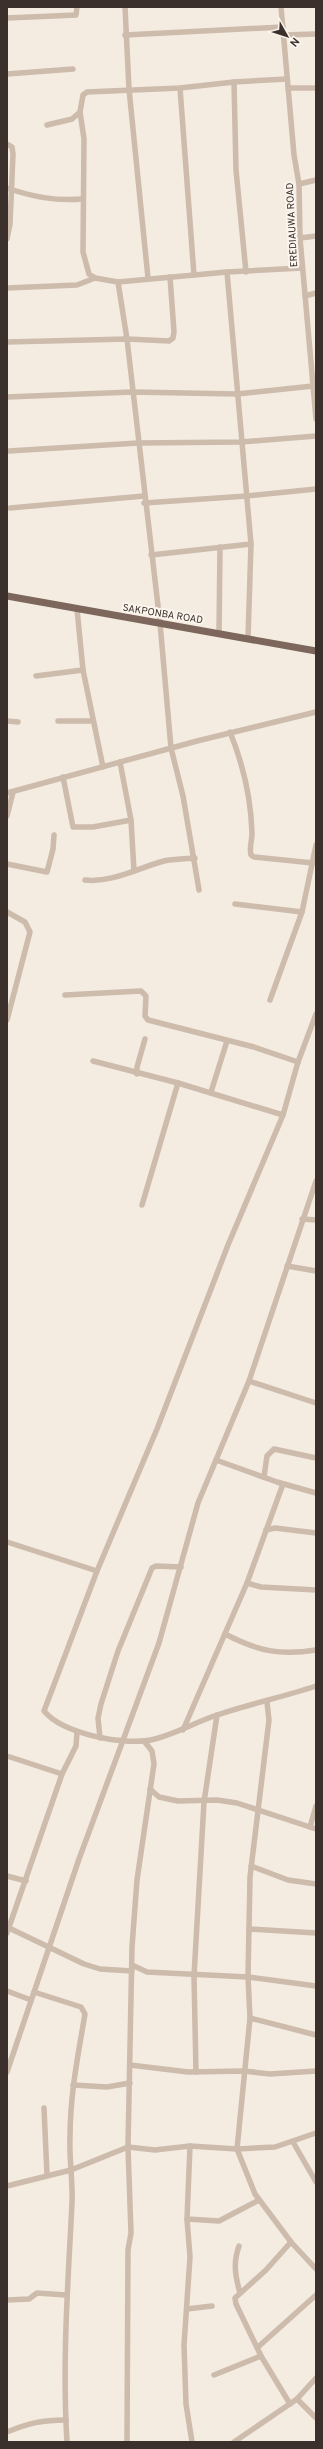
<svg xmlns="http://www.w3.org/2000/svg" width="323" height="2449" font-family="Overpass,sans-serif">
  <rect width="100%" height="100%" fill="#f4ebe1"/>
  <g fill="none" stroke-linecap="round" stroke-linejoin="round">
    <g stroke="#cdbbac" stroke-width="5.5">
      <path d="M125,7L129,89L148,278"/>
      <path d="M281,7L294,155L299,184L300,238L316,419"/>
      <path d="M7,18L76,15L77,7"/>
      <path d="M125,35L283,27"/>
      <path d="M283,35L316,34"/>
      <path d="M7,74L73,69"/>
      <path d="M234,82L236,170L246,272"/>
      <path d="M180,88L194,275"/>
      <path d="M288,88H316"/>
      <path d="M47,125L72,119L80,112"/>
      <path d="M7,144L12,147L13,154L10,224L7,239"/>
      <path d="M299,184L316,180"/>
      <path d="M7,188C33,197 55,201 82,199"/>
      <path d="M300,238L316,236"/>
      <path d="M227,272L251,544L248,639"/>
      <path d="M118,282L95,278L89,274L83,252L84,139L80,112L83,95L87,92L180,88L234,82L287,79"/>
      <path d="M7,288L77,285L95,278"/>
      <path d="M305,296L316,293"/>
      <path d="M7,342L127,339L169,341L173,338L174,332L170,277"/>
      <path d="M7,397L132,392L237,394L313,386"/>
      <path d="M9,451L138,443L241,442L316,436"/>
      <path d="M144,503L247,496L316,489"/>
      <path d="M10,508L144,496"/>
      <path d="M151,555L251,544"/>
      <path d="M77,609L83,670L103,767"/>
      <path d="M219,633L220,547"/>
      <path d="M36,676L83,670"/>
      <path d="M7,721L18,722"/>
      <path d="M58,721H93"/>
      <path d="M230,732C243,764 251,800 252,833C252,841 249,848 251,855L254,857L313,863"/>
      <path d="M120,762L131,820L134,871"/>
      <path d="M63,777L73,827H93L131,820"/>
      <path d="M7,793L197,741L316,712"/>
      <path d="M7,816L13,792"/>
      <path d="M7,864L47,872L53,849L54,835"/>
      <path d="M85,880C112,883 138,868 164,861C173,859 185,859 195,858"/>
      <path d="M199,890L183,796L171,748L160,623L127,339L118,282L227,272L302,268"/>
      <path d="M235,904L302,912"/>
      <path d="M7,912L25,922L30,932L7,1020"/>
      <path d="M65,995L141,991L146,996L145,1016L148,1020L254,1047L298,1062"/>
      <path d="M270,1000L302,912L316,845"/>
      <path d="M316,1014L298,1062L283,1115L228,1245L157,1429L97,1571L44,1711C63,1734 127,1747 155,1739C177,1733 196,1722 217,1715C249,1704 283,1697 316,1686"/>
      <path d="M93,1061L178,1083L283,1115"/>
      <path d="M137,1074V1067L145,1039"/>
      <path d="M211,1092L227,1041"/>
      <path d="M142,1205L178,1083"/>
      <path d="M302,1219L316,1220"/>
      <path d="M287,1266L316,1271"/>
      <path d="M249,1381L316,1403"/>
      <path d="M216,1460L277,1482L316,1493"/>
      <path d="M264,1477L267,1456L274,1449L316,1458"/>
      <path d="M266,1530L275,1528L316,1533"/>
      <path d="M7,1542L97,1571"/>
      <path d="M247,1583L261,1587L316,1590"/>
      <path d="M225,1634C258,1651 280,1656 316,1650"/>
      <path d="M267,1702L269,1720L250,1877L248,1977L250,2018L237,2149L255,2194L291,2242L316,2269"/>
      <path d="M183,1730L247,1583L283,1484"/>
      <path d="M100,1738L98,1718L101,1704L118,1651L152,1568L156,1566L181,1567"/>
      <path d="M7,1756L62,1774"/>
      <path d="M150,1789L159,1797L178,1801L217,1800L237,1803L316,1829"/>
      <path d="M310,1827L316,1806"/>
      <path d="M251,1866L288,1880L316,1884"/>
      <path d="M7,1876L26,1881"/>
      <path d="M9,1928L84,1964L100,1969L132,1971"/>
      <path d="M249,1929L316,1933"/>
      <path d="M7,1933L62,1774L76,1746L77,1732"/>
      <path d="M132,1965L147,1972L248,1977L316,1986"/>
      <path d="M7,1991L31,2000"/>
      <path d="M34,1992L81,2007L85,2014C78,2055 70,2095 70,2137C69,2159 73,2181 72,2203C68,2283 62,2362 67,2442"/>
      <path d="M250,2018L316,2035"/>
      <path d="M130,2065L188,2072L244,2071L270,2074L316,2071"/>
      <path d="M7,2072L79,1859L159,1643L198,1503L249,1381L316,1181"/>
      <path d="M196,2072L194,1976L204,1802L217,1715"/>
      <path d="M73,2085L107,2087L130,2083"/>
      <path d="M44,2108L47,2175"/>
      <path d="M293,2142L316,2182"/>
      <path d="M190,2146L187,2219L190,2257L184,2345L186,2404L192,2442"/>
      <path d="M7,2186L71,2170L128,2147L155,2150L190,2146L237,2149L275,2147L316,2133"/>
      <path d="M187,2219L219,2221L259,2200"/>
      <path d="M239,2246C233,2263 235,2275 240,2293"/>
      <path d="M7,2300L29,2299L37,2293L66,2295"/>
      <path d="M187,2309L212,2306"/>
      <path d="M258,2347L316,2295"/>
      <path d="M214,2375L261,2356"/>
      <path d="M297,2399L316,2418"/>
      <path d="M290,2404L261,2356L236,2304L235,2298L266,2270L291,2242"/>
      <path d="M7,2432C29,2423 42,2420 66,2420"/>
      <path d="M127,2442L128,2250L131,2233L128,2147L132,1947L137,1880L154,1764L152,1751L144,1741"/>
      <path d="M234,2442L297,2399L316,2378"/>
    </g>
    <path stroke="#7d675c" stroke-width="7" d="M7,596L316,651"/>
  </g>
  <g text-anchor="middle" stroke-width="4" stroke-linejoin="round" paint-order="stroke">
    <g font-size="10" fill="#3b302b" stroke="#fbf5ee">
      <text transform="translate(291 225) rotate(-93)" y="4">EREDIAUWA ROAD</text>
      <text transform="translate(163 613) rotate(9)" y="4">SAKPONBA ROAD</text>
    </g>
  </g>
  <rect width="323" height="2449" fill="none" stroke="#3b302b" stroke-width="16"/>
  <g transform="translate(287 36) rotate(129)" stroke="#fbf5ee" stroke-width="3" paint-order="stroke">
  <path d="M0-3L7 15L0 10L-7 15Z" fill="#3b302b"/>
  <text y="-6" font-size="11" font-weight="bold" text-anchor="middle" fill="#3b302b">N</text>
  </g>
</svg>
